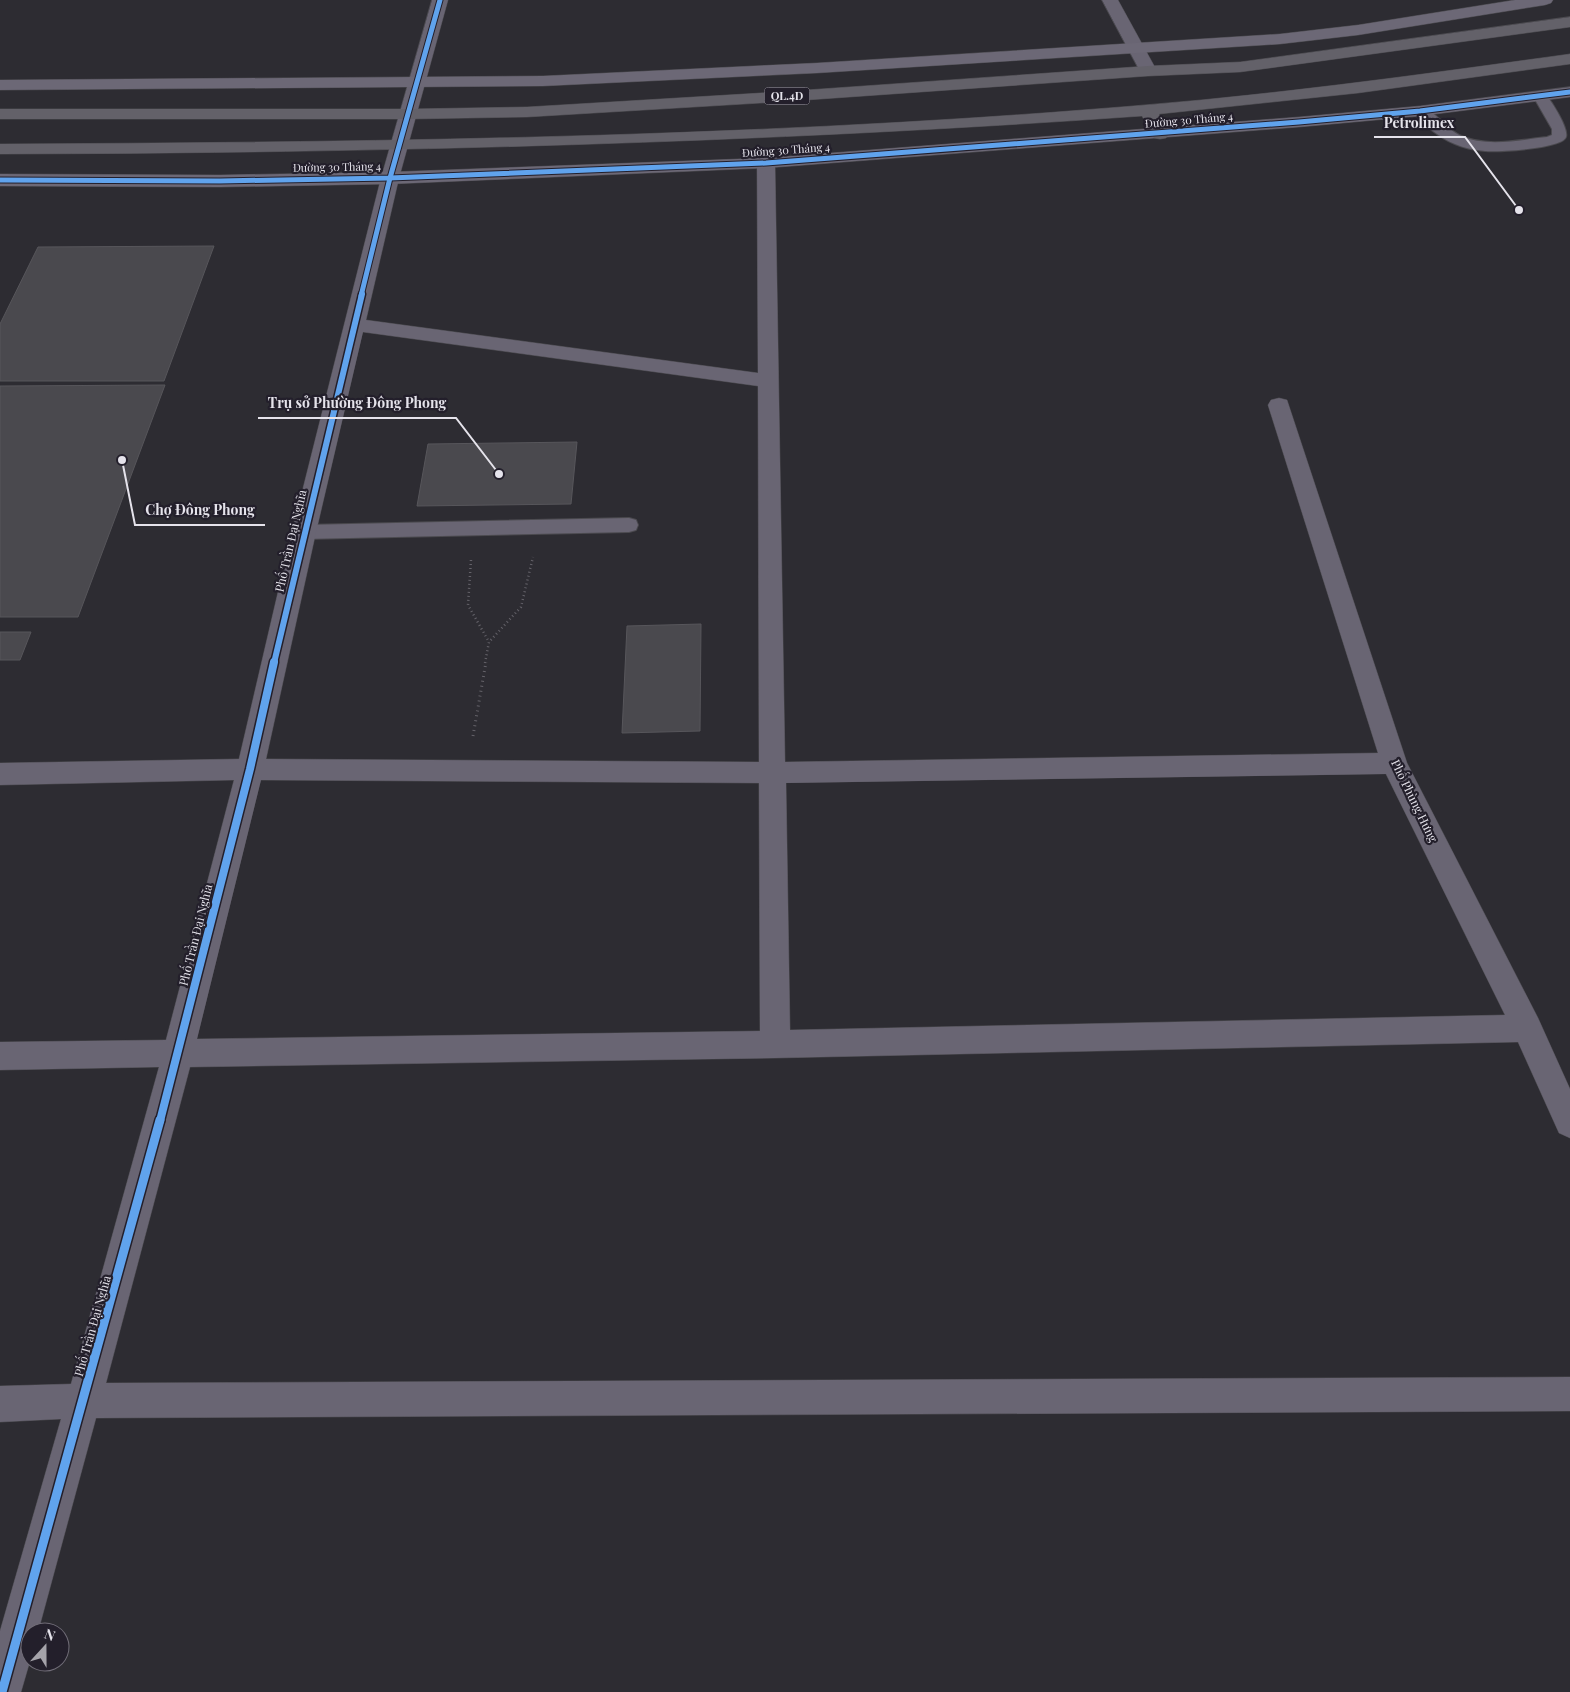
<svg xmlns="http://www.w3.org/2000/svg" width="1570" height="1692" font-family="'Playfair Display',serif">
  <rect width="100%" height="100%" fill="#2d2c32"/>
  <g fill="#4a494e" stroke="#57565b">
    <path d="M214,246L164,381H0V324L38,247Z"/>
    <path d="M165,385L78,617H0V386Z"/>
    <path d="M577,442L571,504L417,506L428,444Z"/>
    <path d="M701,624L700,731L622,733L627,626Z"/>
    <path d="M0,632H31L20,660H0Z"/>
  </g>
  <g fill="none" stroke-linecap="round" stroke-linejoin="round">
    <defs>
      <g id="lane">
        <path d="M1540,92L1545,93C1551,101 1569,128 1566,137C1562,149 1497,152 1485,151C1475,150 1464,148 1455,144C1440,138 1422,124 1413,111L1415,108C1431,104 1445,128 1459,135C1487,148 1518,140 1547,137L1552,135V129L1533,96L1535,93Z"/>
        <path d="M629,518L636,520L638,525L636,530L629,532L304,539L297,537L294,532L297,527L304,525Z"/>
      </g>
      <g id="street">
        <path d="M432,0H448L399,178L366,320L758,373L757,163L760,159L766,158L772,159L775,163L785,762L1378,753L1268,405L1271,400L1279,398L1287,400L1407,763L1538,1018L1570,1089V1138L1559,1133L1518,1042L775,1058L190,1067L106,1383L1570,1377V1411L96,1418L38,1632H30V1661L21,1692H0V1631L61,1419L0,1422V1386L71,1384L159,1067L0,1070V1042L166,1040L234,780L0,785V763L239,759L292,532L381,178ZM363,332L758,386L759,762L266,759L316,532ZM1386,774L1505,1015L790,1030L786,783ZM261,780L759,783L760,1031L197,1039Z"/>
        <path d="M1102,0H1118L1157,71L1154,75H1142Z"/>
      </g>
      <g id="secondary">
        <path d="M1515,0H1553L1551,3L1545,5L1358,35L1280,44L817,73L543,86L0,90V80L543,76L817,63L1280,34L1358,25Z"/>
        <path d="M1570,87V97L1420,116L1299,127L766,168L390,184L220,187L0,186V174L220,175L390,172L766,158L1299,117L1420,106Z"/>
      </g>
      <g id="highway">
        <path d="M1570,17V27L1240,72L1148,76L778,102L527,117L409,119H0V109H409L527,107L778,92L1148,66L1240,62Z"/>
        <path d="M1570,54V64L1358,93L1159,114L1169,134L1166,138L1160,139L1154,138L1142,116C762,143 381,153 0,154V144C400,142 802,137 1201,100C1325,88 1447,71 1570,54Z"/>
      </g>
    </defs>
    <use href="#lane" stroke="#4b4a4f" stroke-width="2"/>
    <use href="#street" stroke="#4b4a4f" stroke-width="1"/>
    <use href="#secondary" stroke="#4b4a4f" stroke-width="1"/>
    <use href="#highway" stroke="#4b4a4f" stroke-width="1"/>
    <g stroke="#646269" stroke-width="2.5" stroke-dasharray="1 3" stroke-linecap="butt">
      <path d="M471,560L468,605L489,642"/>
      <path d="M485,663L489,642L521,607L533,557"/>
    </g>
    <path stroke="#646269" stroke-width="3" stroke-dasharray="1 4" stroke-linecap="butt" d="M473,736L486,662"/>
    <use href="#lane" fill="#696573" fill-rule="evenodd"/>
    <use href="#street" fill="#696573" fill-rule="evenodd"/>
    <use href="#secondary" fill="#6c6876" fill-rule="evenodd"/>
    <use href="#highway" fill="#636169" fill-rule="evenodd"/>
    <defs>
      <g id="cycleway-far3">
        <path d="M0,180L220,181L390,178L766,163L1299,122L1420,111L1570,92"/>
        <path d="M361,296L390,178L440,0"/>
      </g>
      <path id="cycleway-far2" d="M274,663L362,294"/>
      <path id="cycleway-far1" d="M160,1121L250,769L274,662"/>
      <path id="cycleway" d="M2,1692L160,1120"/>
    </defs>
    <use href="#cycleway-far3" stroke="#231f2b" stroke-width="7"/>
    <use href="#cycleway-far2" stroke="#231f2b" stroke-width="9"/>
    <use href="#cycleway-far1" stroke="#231f2b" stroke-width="11"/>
    <use href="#cycleway" stroke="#231f2b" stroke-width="12"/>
    <use href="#cycleway-far3" stroke="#60a3ed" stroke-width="5"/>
    <use href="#cycleway-far2" stroke="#60a3ed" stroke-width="6"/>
    <use href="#cycleway-far1" stroke="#60a3ed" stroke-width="8"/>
    <use href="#cycleway" stroke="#60a3ed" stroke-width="9"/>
  </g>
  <g text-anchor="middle" stroke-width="4.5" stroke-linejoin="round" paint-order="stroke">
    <rect fill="#231f2b" stroke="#aba8b1" stroke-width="1" x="764.5" y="87.5" width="45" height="17" rx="4"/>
    <g font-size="11" font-weight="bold" fill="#e5e3eb">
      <text x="787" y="100">QL.4D</text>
    </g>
    <g font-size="11" fill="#e5e3eb" stroke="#231f2b">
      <text transform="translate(1189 120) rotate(-5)" y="4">Đường 30 Tháng 4</text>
      <text transform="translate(786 150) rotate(-4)" y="4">Đường 30 Tháng 4</text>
      <text transform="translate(337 167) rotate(-1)" y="4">Đường 30 Tháng 4</text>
    </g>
    <g font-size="12" fill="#e5e3eb" stroke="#231f2b">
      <text transform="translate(291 541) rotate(-77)" y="4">Phố Trần Đại Nghĩa</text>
      <text transform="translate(1414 801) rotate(64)" y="4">Phố Phùng Hưng</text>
      <text transform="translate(196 935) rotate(-76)" y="4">Phố Trần Đại Nghĩa</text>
      <text transform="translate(93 1326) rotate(-74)" y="4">Phố Trần Đại Nghĩa</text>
    </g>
  </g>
  <path fill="none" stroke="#e5e3eb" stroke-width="2" d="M1519 210L1465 137H1374M499 474L456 418H258M122 460L135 525H265"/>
  <g fill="#e5e3eb" stroke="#231f2b" stroke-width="2">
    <circle cx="1519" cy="210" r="5"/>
    <circle cx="499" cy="474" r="5"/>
    <circle cx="122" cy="460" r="5"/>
  </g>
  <g font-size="14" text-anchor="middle" font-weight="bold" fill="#e5e3eb" stroke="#231f2b" stroke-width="4.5" stroke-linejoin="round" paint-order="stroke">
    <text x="1419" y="128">Petrolimex</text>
    <text x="357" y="408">Trụ sở Phường Đông Phong</text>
    <text x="200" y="515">Chợ Đông Phong</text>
  </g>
  <g transform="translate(45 1647) rotate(21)"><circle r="24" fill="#231f2b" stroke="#716d78"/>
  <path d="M0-4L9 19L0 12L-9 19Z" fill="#a5a3aa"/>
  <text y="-8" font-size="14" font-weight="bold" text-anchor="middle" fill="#e5e3eb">N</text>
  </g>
</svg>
